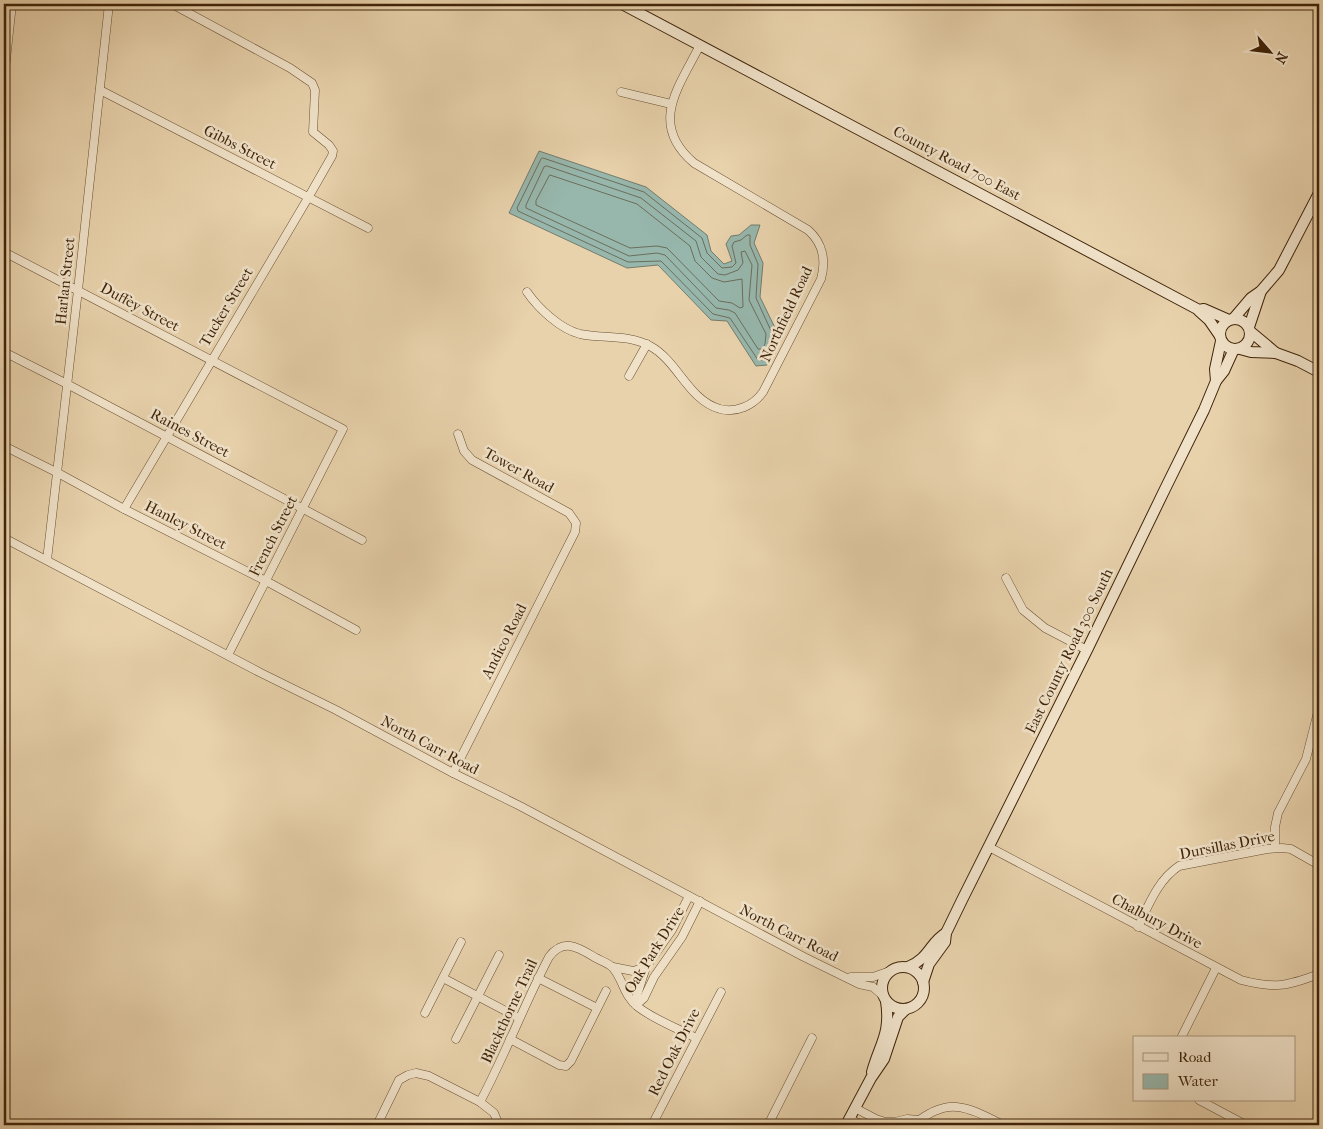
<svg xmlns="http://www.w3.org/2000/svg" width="1323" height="1129" font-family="'IM FELL French Canon',serif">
  <rect width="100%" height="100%" fill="#e8d2ac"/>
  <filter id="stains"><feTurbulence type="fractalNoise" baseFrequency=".004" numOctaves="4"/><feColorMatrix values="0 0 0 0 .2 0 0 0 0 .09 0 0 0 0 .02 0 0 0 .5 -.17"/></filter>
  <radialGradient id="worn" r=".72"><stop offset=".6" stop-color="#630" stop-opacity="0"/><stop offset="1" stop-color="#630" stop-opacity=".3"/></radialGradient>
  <path fill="#97b7ad" stroke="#747c6b" d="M539,151L646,187L707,235L711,251L724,264L732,261L726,244L731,236L739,235L751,225H760L754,243L763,263L760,297L777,332L776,347L767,365L756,366L727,321L711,320L658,265L627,268L509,213Z"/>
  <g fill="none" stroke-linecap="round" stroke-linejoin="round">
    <g stroke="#6c6e5b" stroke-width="1">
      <path d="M543,158L644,192L702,238L707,253L722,268L732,267L736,263L732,246L734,242L741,240L747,235H750V245L758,264L756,298L772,333L771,346L763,360H758L730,318L713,314L661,261L628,262L518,211L517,208L541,159Z"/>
      <path d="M547,166L641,198L696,241L701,257L718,274L725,275L738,270L743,263L741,252L745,251L752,265L749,300L766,334L765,344L762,349H758L735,313L729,310L716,308L665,255L657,253L629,256L526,208V205L544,167Z"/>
      <path d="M550,175L637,204L690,246L695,261L712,278L724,282L742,279L743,307L740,308L732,303L719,301L667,248L657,246L630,248L536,205V201Z"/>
    </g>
    <defs>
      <g id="street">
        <path d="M4,78L12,4"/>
        <path d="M100,90L368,228"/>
        <path d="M621,92L671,104"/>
        <path d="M4,252L343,429L228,655"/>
        <path d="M527,292C538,308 560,329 580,334C603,339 628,334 650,346C678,361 688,400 720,409C736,413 753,406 763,392L821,279C826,261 823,243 808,230L694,163C648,124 679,87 700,45"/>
        <path d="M4,352L67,384L362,540"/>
        <path d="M629,376L647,344"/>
        <path d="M4,446L58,473L124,509L266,581L356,630"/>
        <path d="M124,509L308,198L332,156L333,151L329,145L313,132L315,90L312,83L290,68L172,4"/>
        <path d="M4,538L261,673L336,710L453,773L520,806L804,957L859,984L873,987L882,995"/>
        <path d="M47,560L78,290L109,4"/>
        <path d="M1006,578L1023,610L1045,628L1087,650"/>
        <path d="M453,773L575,532L576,523L569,513L472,460L464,451L458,434"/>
        <path d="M989,847L1241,980C1275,989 1287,986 1319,974"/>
        <path d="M1275,848V827L1278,813L1306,759L1319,708"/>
        <path d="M1138,927C1149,904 1158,880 1179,866L1267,849L1282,848L1291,849L1319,865"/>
        <path d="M613,967L633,971L646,967"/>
        <path d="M851,977H873L890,971"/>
        <path d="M443,978L519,1018"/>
        <path d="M538,978L597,1008"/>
        <path d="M636,1005L637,995L646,967L672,930L689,896"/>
        <path d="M636,1005L644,998L654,977L682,937L700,901"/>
        <path d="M425,1013L461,942"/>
        <path d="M1181,1038L1216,968"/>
        <path d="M456,1039L499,955"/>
        <path d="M510,1039L559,1065L566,1066L571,1061L606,991"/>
        <path d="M1199,1100L1246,1125"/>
        <path d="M480,1102C505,1055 524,1005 549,957C564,937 579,948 596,958C601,961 609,963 613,968C623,979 623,995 638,1007C655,1020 677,1028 696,1038"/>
        <path d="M855,1108L876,1119L885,1122H895L907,1119L919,1120"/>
        <path d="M849,1119L863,1125"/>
        <path d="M377,1125L399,1080L408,1075L416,1073L429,1076L480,1102L494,1113L499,1125"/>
        <path d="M652,1125L721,992"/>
        <path d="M768,1125L812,1038"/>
        <path d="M913,1125C948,1096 966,1106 1003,1125"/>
      </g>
      <g id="secondary">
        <path d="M622,4L1199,310L1204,309L1229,320"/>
        <path d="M1199,311L1209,320L1220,336"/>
        <path d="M1234,318L1251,298L1261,291L1279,270L1319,193"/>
        <circle cx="1235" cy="334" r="15"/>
        <path d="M1249,327L1261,291"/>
        <path d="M1251,332L1276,353L1298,361L1319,372"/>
        <path d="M1240,349L1251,352L1276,353"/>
        <path d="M1216,381L1215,369L1221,341"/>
        <circle cx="903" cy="988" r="21"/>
        <path d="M908,967C930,958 930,942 946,933"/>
        <path d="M923,982L929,964L945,942L946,933L962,900L1087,650L1165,489L1204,410L1216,381L1224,371L1234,349"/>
        <path d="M872,1072C880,1043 891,1034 886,1001"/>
        <path d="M846,1125L871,1078L884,1059L898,1017L906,1009"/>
      </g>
    </defs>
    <use href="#street" stroke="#6a5032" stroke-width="9"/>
    <use href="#secondary" stroke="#402409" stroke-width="12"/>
    <use href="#street" stroke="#f0e2c9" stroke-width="8"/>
    <use href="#secondary" stroke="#f0e2c9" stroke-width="10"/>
  </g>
  <g text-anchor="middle" stroke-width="5" stroke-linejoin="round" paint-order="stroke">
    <g font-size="15" fill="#402409" stroke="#f0e2c9">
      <text transform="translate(240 147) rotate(27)" y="5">Gibbs Street</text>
      <text transform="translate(957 163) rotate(28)" y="5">County Road 700 East</text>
      <text transform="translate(65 281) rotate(-84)" y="5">Harlan Street</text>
      <text transform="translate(140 307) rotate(28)" y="5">Duffey Street</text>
      <text transform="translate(226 307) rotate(-59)" y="5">Tucker Street</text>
      <text transform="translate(786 314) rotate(-65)" y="5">Northfield Road</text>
      <text transform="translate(190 433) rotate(28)" y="5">Raines Street</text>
      <text transform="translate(519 470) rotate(29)" y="5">Tower Road</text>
      <text transform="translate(186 525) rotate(27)" y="5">Hanley Street</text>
      <text transform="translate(273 536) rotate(-63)" y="5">French Street</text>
      <text transform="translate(504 641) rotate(-63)" y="5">Andico Road</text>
      <text transform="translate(1069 651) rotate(-64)" y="5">East County Road 300 South</text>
      <text transform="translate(430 745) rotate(28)" y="5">North Carr Road</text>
      <text transform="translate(1227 845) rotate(-11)" y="5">Dursillas Drive</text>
      <text transform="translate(1157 921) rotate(28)" y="5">Chalbury Drive</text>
      <text transform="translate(789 933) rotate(27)" y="5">North Carr Road</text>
      <text transform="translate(654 950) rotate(-58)" y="5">Oak Park Drive</text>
      <text transform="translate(509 1011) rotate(-65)" y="5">Blackthorne Trail</text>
      <text transform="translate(674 1052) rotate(-63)" y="5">Red Oak Drive</text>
    </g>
  </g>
  <rect width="1323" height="1129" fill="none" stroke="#e8d2ac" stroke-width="20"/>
  <rect x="5" y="5" width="1313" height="1119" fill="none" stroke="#402409" stroke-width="2.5"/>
  <rect x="10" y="10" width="1303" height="1109" fill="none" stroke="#402409"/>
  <rect x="1133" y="1036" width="162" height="65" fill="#f0e2c9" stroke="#aa967c"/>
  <rect x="1143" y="1053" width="25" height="8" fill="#f0e2c9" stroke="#aa967c"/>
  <text x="1178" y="1062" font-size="15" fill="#402409">Road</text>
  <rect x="1143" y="1074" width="25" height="15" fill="#97b7ad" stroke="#aa967c"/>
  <text x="1178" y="1086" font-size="15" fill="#402409">Water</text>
  <g transform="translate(1270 52) rotate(118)" stroke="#f0e2c9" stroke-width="4" paint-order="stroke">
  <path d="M0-4L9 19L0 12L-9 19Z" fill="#402409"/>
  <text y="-8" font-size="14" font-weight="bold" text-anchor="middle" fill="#402409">N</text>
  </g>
  <rect width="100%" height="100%" filter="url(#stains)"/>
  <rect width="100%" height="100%" fill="url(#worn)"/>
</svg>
